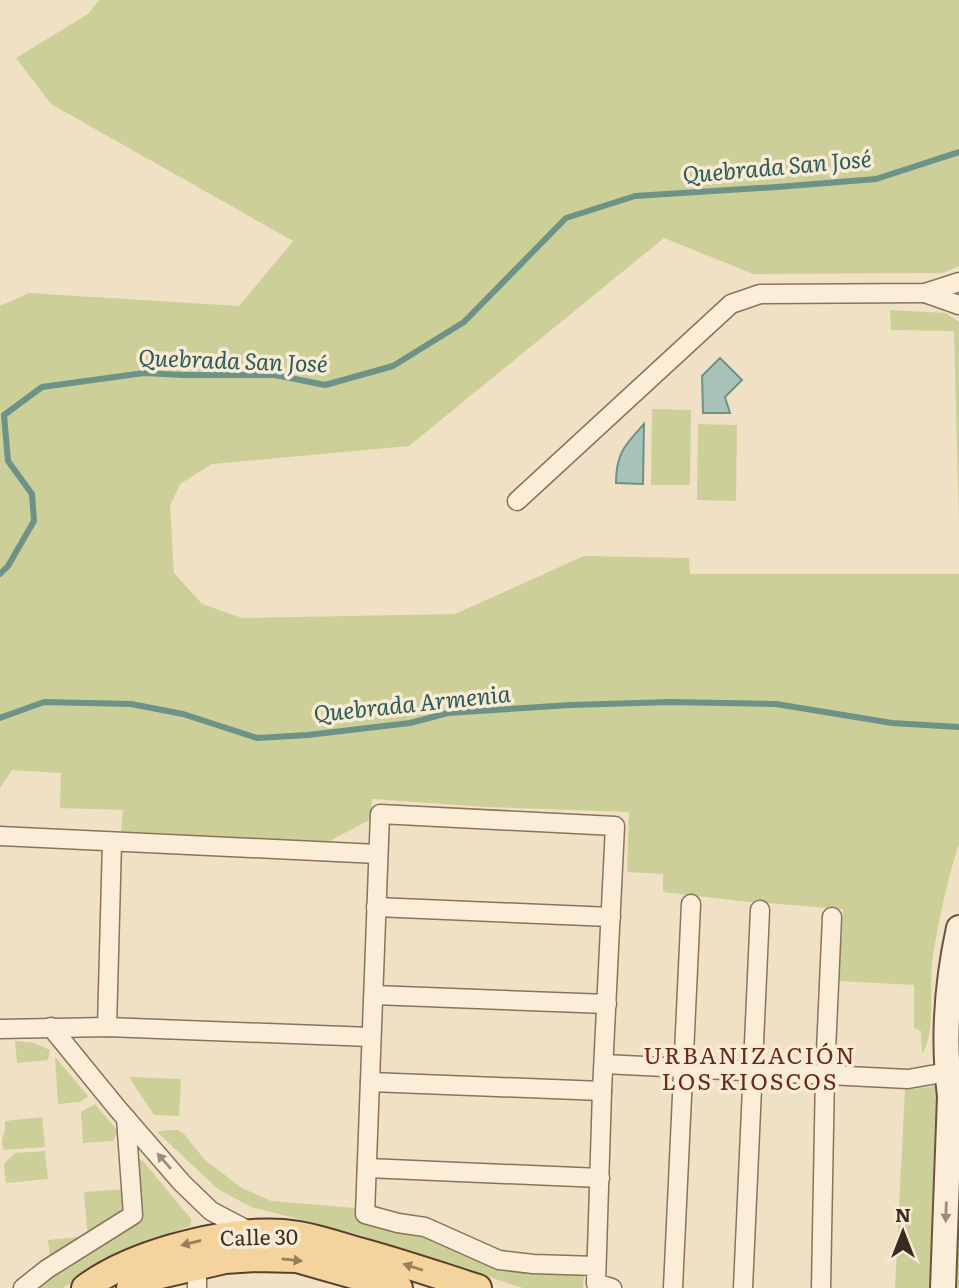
<svg xmlns="http://www.w3.org/2000/svg" width="959" height="1288" font-family="Literata,serif">
  <rect width="100%" height="100%" fill="#f0e1c5"/>
  <g fill="#cccf98">
    <path d="M99,0H959V266L943,273L753,274L664,238L409,446L212,464L180,484L170,506L174,573L202,604L242,618L455,614L584,556L689,558L690,574H959V844C947,880 939,919 933,956C928,984 937,1030 922,1054L921,1031L914,1028V985L839,981L843,909L739,901L663,892V874L627,872L629,812L486,807L372,799L371,819L326,843L121,832L123,810L60,808L61,773L12,770L0,788V306L29,293L239,306L293,241L51,104L16,58L88,14Z"/>
    <path d="M890,310L946,313L959,322V525L954,331L891,330Z"/>
    <path d="M652,409L691,410L690,485H651Z"/>
    <path d="M698,424L737,425L736,501L697,500Z"/>
    <path d="M15,1041L34,1043L50,1050L48,1060L17,1063Z"/>
    <path d="M55,1057L88,1096L80,1102L58,1104Z"/>
    <path d="M129,1077L181,1079L179,1116L154,1115Z"/>
    <path d="M936,1086L943,1092L941,1288H895L905,1090Z"/>
    <path d="M95,1104L118,1131L113,1141L83,1143L81,1112Z"/>
    <path d="M42,1117L45,1147L4,1150C0,1138 3,1140 5,1130C5,1130 5,1122 5,1121Z"/>
    <path d="M167,1130H178L184,1134L205,1160L242,1188L271,1201L355,1208V1217L377,1225L580,1270L584,1275L583,1288H523L356,1234L251,1207L218,1189L157,1132Z"/>
    <path d="M45,1151L48,1179L6,1183L4,1164L15,1153Z"/>
    <path d="M138,1158L143,1161L191,1219V1226L142,1242L110,1257L63,1288H35L53,1273L143,1219Z"/>
    <path d="M125,1189L127,1213L88,1238L84,1192Z"/>
    <path d="M959,1196V1288H954Z"/>
    <path d="M79,1237L80,1243L55,1257L50,1256L48,1240Z"/>
  </g>
  <g fill="#a7c3b9" stroke="#6d9287" stroke-width="2">
    <path d="M720,358L742,380L725,397L730,413H703L702,376Z"/>
    <path d="M644,424L643,484L616,483C616,453 625,445 644,424Z"/>
  </g>
  <g fill="none" stroke-linecap="round" stroke-linejoin="round">
    <g stroke="#6d9287" stroke-width="6">
      <path d="M0,574L8,566L34,521L32,494L8,461L4,415L42,387L144,373L183,375H275L325,385L393,366L464,322L566,218L635,196L777,187L876,179L959,152"/>
      <path d="M0,718L44,702L131,704L183,714L257,738L308,735L410,723L448,713L571,705L670,702L776,704L892,723L959,727"/>
    </g>
    <defs>
      <g id="street">
        <path d="M925,293L959,305"/>
        <path d="M517,501L731,304L760,294L925,293L959,282"/>
        <path d="M0,836L378,854"/>
        <path d="M376,907L611,917"/>
        <path d="M374,995L607,1004"/>
        <path d="M51,1027L117,1108L182,1183L211,1211L251,1232"/>
        <path d="M107,1027L112,842"/>
        <path d="M0,1029L107,1027L371,1037"/>
        <path d="M604,1064L908,1079L959,1070"/>
        <path d="M370,1082L602,1091"/>
        <path d="M367,1168L600,1178"/>
        <path d="M197,1266V1288"/>
        <path d="M596,1266L533,1264L499,1260L425,1227L398,1223L365,1214L380,814L615,826L602,1091L596,1283L612,1288"/>
        <path d="M23,1288L47,1269L133,1215L126,1118"/>
        <path d="M673,1288L691,904"/>
        <path d="M743,1288L760,910"/>
        <path d="M821,1288L825,1074L832,917"/>
      </g>
      <path id="secondary" d="M943,1288L950,1096C943,1041 947,983 959,928"/>
      <g id="primary">
        <path d="M85,1288C111,1269 141,1257 172,1248C207,1238 245,1230 283,1233C307,1235 332,1243 355,1250C397,1261 437,1275 478,1288"/>
        <path d="M130,1288L160,1275L225,1260L256,1258L297,1259L399,1288"/>
      </g>
    </defs>
    <use href="#street" stroke="#8c725a" stroke-width="21"/>
    <use href="#secondary" stroke="#6e533d" stroke-width="28"/>
    <use href="#primary" stroke="#59402e" stroke-width="30"/>
    <use href="#street" stroke="#faeed9" stroke-width="18"/>
    <use href="#secondary" stroke="#faeed9" stroke-width="24"/>
    <use href="#primary" stroke="#f4d39c" stroke-width="26"/>
  </g>
  <defs><path id="oneway-solid" d="M-6-.8H1V-3.2L6.5 0L1 3.2V.8H-6Z" transform="scale(1.75)"/></defs>
  <g fill="#9a8c7c">
    <use href="#oneway-solid" transform="translate(164 1161) rotate(-131)"/>
    <use href="#oneway-solid" transform="translate(946 1212) rotate(92)"/>
  </g>
  <g fill="#987f5e">
    <use href="#oneway-solid" transform="translate(191 1243) rotate(166)"/>
    <use href="#oneway-solid" transform="translate(292 1260) rotate(6)"/>
    <use href="#oneway-solid" transform="translate(413 1267) rotate(-162)"/>
  </g>
  <g text-anchor="middle" stroke-width="7" stroke-linejoin="round" paint-order="stroke">
    <g font-size="21" fill="#3b2b1f" stroke="#f7ebd5">
      <text transform="translate(259 1238) rotate(-1)" y="7">Calle 30</text>
    </g>
    <g font-size="23" font-style="italic" fill="#2d5b56" stroke="#f7ebd5">
      <text transform="translate(777 167) rotate(-5)" y="8">Quebrada San José</text>
      <text transform="translate(233 361) rotate(2)" y="8">Quebrada San José</text>
      <text transform="translate(412 704) rotate(-6)" y="8">Quebrada Armenia</text>
    </g>
    <g font-size="23" letter-spacing="2" fill="#69281c" stroke="#f7ebd5">
      <text x="750" y="1064">URBANIZACIÓN<tspan x="750" dy="26">LOS KIOSCOS</tspan></text>
    </g>
  </g>
  <g transform="translate(903 1232)" stroke="#f7ebd5" stroke-width="5" paint-order="stroke">
  <path d="M0-5L12 26L0 18L-12 26Z" fill="#3b2b1f"/>
  <text y="-10" font-size="19" font-weight="bold" text-anchor="middle" fill="#3b2b1f">N</text>
  </g>
</svg>
